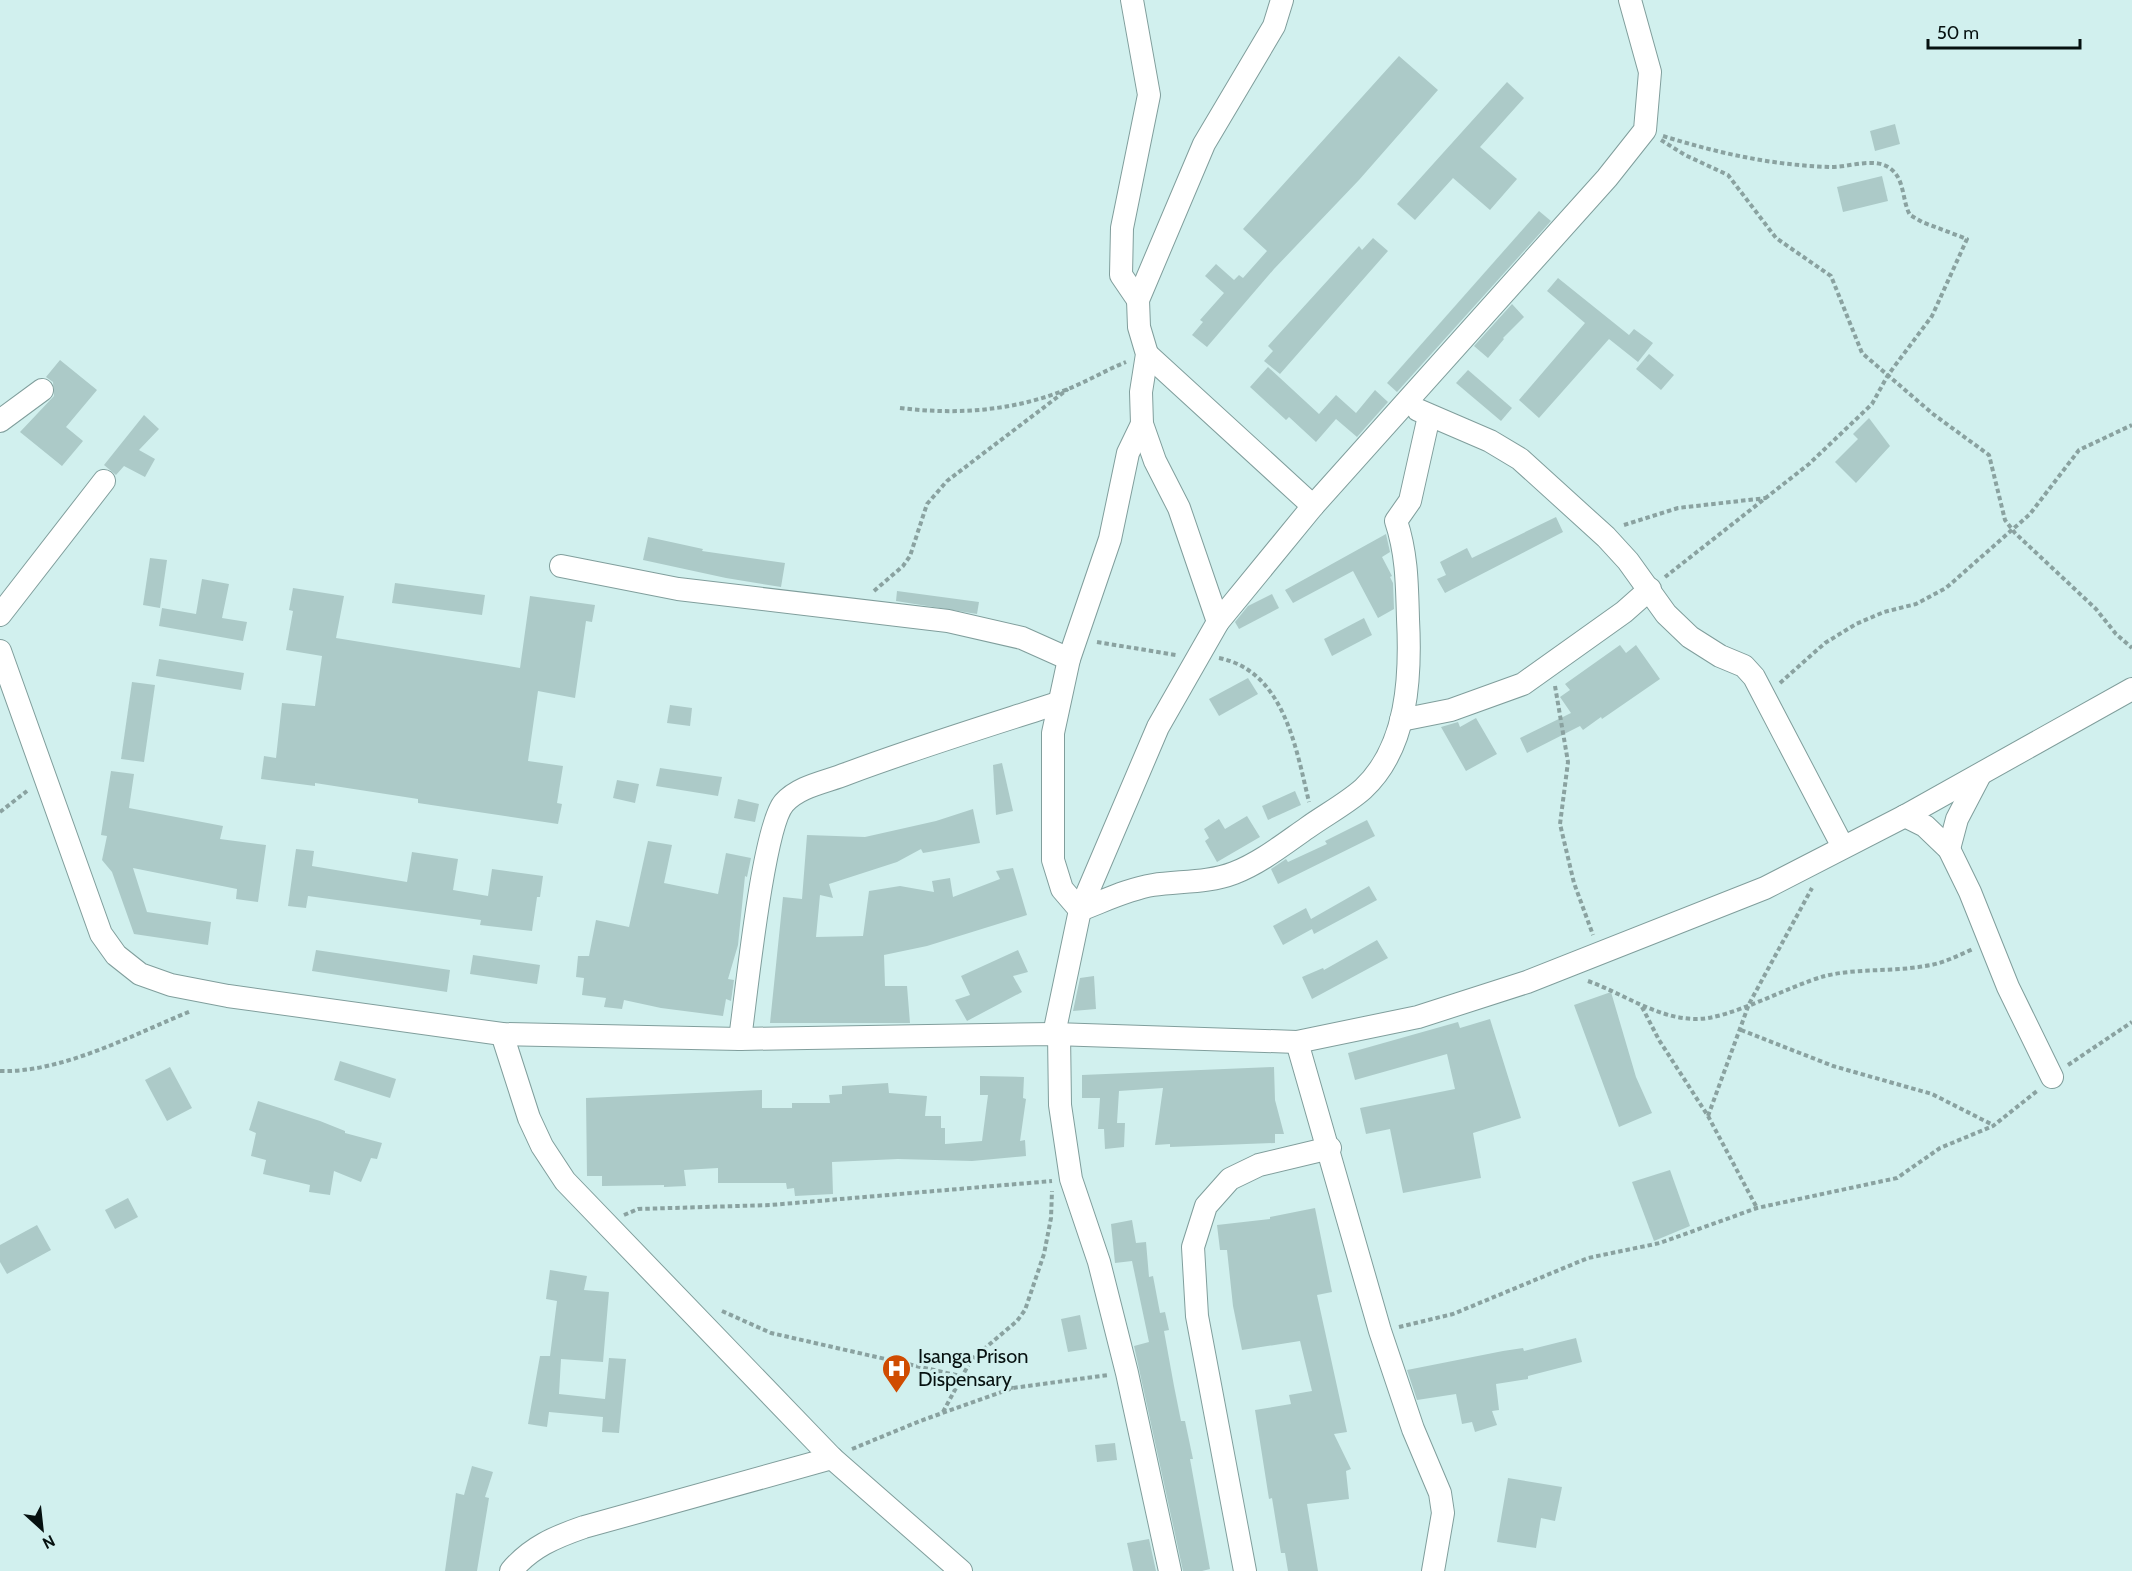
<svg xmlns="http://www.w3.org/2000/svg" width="2132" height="1571" font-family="Cabin,sans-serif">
  <rect width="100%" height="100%" fill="#d1f0ee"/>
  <g fill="#accac8">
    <path d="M1399,56L1438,90L1359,180L1274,269L1207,347L1192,335L1203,322L1200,320L1224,293L1205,276L1216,264L1234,280L1239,275L1243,278L1267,251L1243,229Z"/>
    <path d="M1507,82L1524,98L1480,147L1517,179L1490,210L1453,178L1415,220L1397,204Z"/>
    <path d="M1895,124L1900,144L1875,151L1870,131Z"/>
    <path d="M1882,176L1888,201L1843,212L1837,187Z"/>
    <path d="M1539,211L1551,221L1397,392L1387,383Z"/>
    <path d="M1373,238L1388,251L1280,374L1264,361L1273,351L1268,346L1359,246L1362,250Z"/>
    <path d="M1558,278L1629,335L1634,329L1653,343L1638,362L1609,339L1539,418L1519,400L1585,323L1547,291Z"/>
    <path d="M1512,304L1524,317L1503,338L1504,339L1488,358L1474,346Z"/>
    <path d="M1649,354L1674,375L1661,390L1636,369Z"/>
    <path d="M60,360L97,390L66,427L83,441L62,466L20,432L54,396L53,382L46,377Z"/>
    <path d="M1268,367L1319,414L1336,395L1356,413L1375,390L1388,402L1357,437L1336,419L1316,442L1289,417L1286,420L1250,387Z"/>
    <path d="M1468,370L1512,408L1501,421L1456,383Z"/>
    <path d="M144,415L159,429L139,450L155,459L145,477L124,466L116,475L104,465Z"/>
    <path d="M1869,418L1890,446L1856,483L1835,462L1858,439L1853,434Z"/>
    <path d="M1556,517L1563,532L1445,593L1437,579L1446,575L1440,562L1467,548L1472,558Z"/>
    <path d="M1386,534L1390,552L1382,557L1392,576L1390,577L1393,583L1394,609L1378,618L1353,571L1293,603L1285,590Z"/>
    <path d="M648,537L703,549L702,551L785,563L781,587L726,578L643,560Z"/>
    <path d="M150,558L167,560L160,608L143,605Z"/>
    <path d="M202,579L229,584L222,618L247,622L243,641L159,626L162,608L196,614Z"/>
    <path d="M395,583L485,595L482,615L392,603Z"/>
    <path d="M293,588L344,596L336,638L520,668L530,596L595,605L592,622L586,621L575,698L538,691L528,761L563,766L557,803L562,804L558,824L418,803V799L315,783V786L261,779L264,756L276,758L282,703L315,706L322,656L286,650L293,611L289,610Z"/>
    <path d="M897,591L979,602L977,614L896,601Z"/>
    <path d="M1272,594L1279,608L1239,629L1235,622L1248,606Z"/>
    <path d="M1364,618L1372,635L1332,656L1324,639Z"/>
    <path d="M1620,645L1626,653L1636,645L1660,679L1602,719L1601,717L1583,730L1580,726L1527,753L1520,738L1571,713L1560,697L1570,690L1565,684Z"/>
    <path d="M159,659L244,673L241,690L156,676Z"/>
    <path d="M1248,678L1258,694L1219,716L1209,699Z"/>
    <path d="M132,682L155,685L144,762L121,759Z"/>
    <path d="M670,705L692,708L690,726L667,723Z"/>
    <path d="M1476,718L1497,754L1466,771L1441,727L1458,722L1460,727Z"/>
    <path d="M1002,763L1013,811L996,815L993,765Z"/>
    <path d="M660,768L722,777L718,796L656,786Z"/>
    <path d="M111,771L134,774L129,808L223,826L220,839L266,845L258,902L236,899L237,889L133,868L147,912L211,922L208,945L134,934L112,872L102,860L107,836L101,835Z"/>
    <path d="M617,780L639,784L635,803L613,798Z"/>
    <path d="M1295,791L1301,805L1268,820L1262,806Z"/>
    <path d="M738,799L759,804L755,822L734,818Z"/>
    <path d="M973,809L980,843L923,853L921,849L897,862L829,884L833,898L820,895L816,937L863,936L869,891L900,886L934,892L932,881L950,878L953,897L1000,879L996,871L1013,868L1027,915L927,946L884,955L885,986H907L910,1023H770L783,897L802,899L807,835L865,837L936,821Z"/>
    <path d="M1247,816L1260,837L1217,862L1205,841L1209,838L1204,829L1219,819L1225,829Z"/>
    <path d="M1367,820L1375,836L1278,884L1271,869L1286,859L1288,862L1327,844L1325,841Z"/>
    <path d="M648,841L672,845L664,883L718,894L726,853L751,858L747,877L745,876L738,945L728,979L734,980L731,1001L726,999L723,1016L661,1008L624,1000L622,1009L604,1007L606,998L582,995L584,978L576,977L578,956H589L596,920L629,927Z"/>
    <path d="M296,849L314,851L312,866L407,882L412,852L458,859L453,890L488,896L492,869L543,876L540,897H537L532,931L480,925L481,920L308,896L306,908L288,906Z"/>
    <path d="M1369,886L1377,900L1314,934L1312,929L1283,945L1273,926L1306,908L1311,919Z"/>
    <path d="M1377,940L1388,958L1312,999L1302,977L1323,968L1324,970Z"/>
    <path d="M316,950L450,970L447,992L312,971Z"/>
    <path d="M1018,950L1028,972L1013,976L1022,992L967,1021L955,1000L970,995L961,976Z"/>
    <path d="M473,955L540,965L537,984L470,974Z"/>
    <path d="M1094,976L1096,1009L1073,1011L1080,978Z"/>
    <path d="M1611,992L1636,1077L1652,1113L1619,1127L1574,1005Z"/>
    <path d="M1490,1019L1521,1118L1473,1133L1481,1178L1403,1193L1390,1129L1366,1134L1360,1108L1455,1089L1447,1054L1355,1080L1348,1053L1458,1022L1460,1028Z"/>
    <path d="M340,1061L396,1079L390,1098L334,1080Z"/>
    <path d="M170,1067L192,1108L167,1121L145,1080Z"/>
    <path d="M1274,1067L1275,1100L1284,1134H1275V1143L1170,1147V1144L1155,1145L1163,1088L1119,1091L1117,1123H1125L1124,1147L1105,1149L1104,1129H1098L1100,1098H1082V1075Z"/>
    <path d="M980,1076L1024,1077L1023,1098L1026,1099L1020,1141L1025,1140L1026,1156L972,1161L898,1159L832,1162L833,1194L795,1196L794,1188L787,1189L786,1183H718V1168L684,1170L686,1186L664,1187V1185L602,1186V1176H587L586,1098L762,1090V1108H792V1103H830L829,1095L842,1094V1086L888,1083L889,1093L927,1096L925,1116H941V1128H945V1144L982,1141L988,1095H980Z"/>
    <path d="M258,1101L320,1121L345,1131V1133L382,1143L377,1159L371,1158L361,1182L334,1171L330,1195L309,1192L310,1185L263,1174L266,1160L251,1156L256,1133L249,1130Z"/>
    <path d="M1670,1170L1690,1226L1654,1241L1632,1182Z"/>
    <path d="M128,1198L138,1217L115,1229L105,1210Z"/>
    <path d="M1315,1208L1332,1292L1317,1295L1347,1432L1334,1434L1351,1469L1346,1471L1349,1499L1307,1504L1318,1571H1288L1285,1553H1281L1272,1498L1269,1499L1255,1410L1291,1404L1289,1395L1312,1391L1300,1341L1242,1350L1233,1306L1227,1250H1220L1217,1225L1270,1219V1217Z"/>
    <path d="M1132,1220L1136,1243L1146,1242L1149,1277L1153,1276L1160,1313L1165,1312L1169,1330L1164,1331L1174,1386L1181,1421H1185L1193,1459H1190L1210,1569L1202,1571H1183L1134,1346L1149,1342L1132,1261L1115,1263L1111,1224Z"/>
    <path d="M37,1225L51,1250L7,1274L0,1262V1245Z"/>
    <path d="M550,1270L587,1276L584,1290L609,1292L603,1362L561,1359L559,1394L605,1399L609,1358L626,1359L619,1433L602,1432L603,1417L549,1412L547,1427L528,1424L540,1356H550L557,1301L546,1299Z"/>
    <path d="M1080,1315L1087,1349L1068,1352L1061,1319Z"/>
    <path d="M1576,1338L1582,1362L1528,1376V1379L1496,1384L1499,1410L1492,1411L1497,1425L1475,1432L1472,1422L1462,1424L1456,1394L1417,1400L1407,1370L1503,1351L1523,1348L1524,1351Z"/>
    <path d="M1115,1443L1117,1460L1097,1462L1095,1445Z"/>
    <path d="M472,1466L493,1472L485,1497L489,1498L477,1571H445L456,1493L464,1495Z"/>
    <path d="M1508,1478L1562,1487L1555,1521L1541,1518L1536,1548L1497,1542Z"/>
    <path d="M1149,1539L1156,1571H1133L1127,1543Z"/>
  </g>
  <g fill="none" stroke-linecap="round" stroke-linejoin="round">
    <defs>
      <g id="minor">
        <path d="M1132,0L1149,95L1122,228L1121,275L1138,300"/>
        <path d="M1147,354L1313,506"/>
        <path d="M1418,410L1490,441L1520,459L1606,537L1628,561L1666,614L1690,637L1720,656L1744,666L1754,677L1843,847"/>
        <path d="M0,421L42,390"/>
        <path d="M1142,424L1128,453L1110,539L1069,659L1053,733V860L1062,889L1080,910C1104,901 1128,889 1153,885C1180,881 1208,883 1234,873C1260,863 1284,844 1307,828C1325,815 1346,804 1363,789C1408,747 1411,676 1408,619C1407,585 1407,554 1396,521L1410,501L1429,416"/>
        <path d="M561,566L678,589L948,621L1022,638L1069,659"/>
        <path d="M0,615L104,481"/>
        <path d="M1218,622L1179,508L1155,461L1142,424L1141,392L1147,354L1139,327L1138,300L1204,144L1274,26L1282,0"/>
        <path d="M0,651L101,934L116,955L140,974L171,985L228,996L502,1034L740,1039L1054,1034L1297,1042L1418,1017L1527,982L1765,888L1905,816L2132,689"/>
        <path d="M1401,720L1451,710L1523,684L1624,612L1650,589"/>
        <path d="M1905,816L1925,826L1949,849L1970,892L2008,987L2052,1077"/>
        <path d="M1949,849L1957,819L1980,775"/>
        <path d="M502,1034L529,1118L542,1146L565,1181L832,1458L961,1571"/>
        <path d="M1054,1034L1080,910L1158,727L1218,622L1313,506L1607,178L1645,130L1650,72L1630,0"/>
        <path d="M1059,1034L1060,1105L1071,1179L1099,1262L1127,1373L1170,1571"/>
        <path d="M740,1039C746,997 763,827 784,803C799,786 826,782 846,774C915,748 987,726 1058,703"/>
        <path d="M1297,1042L1380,1331L1413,1429L1440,1493L1443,1513L1433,1571"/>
        <path d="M511,1571C531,1547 555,1537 584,1527L832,1458"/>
        <path d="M1245,1571L1197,1316L1193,1247L1206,1206L1230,1179L1259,1165L1330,1148"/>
      </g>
    </defs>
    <use href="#minor" stroke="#809e9c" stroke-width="24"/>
    <g stroke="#8aa2a0" stroke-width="4" stroke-dasharray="4.5 3" stroke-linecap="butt">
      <path d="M1663,136C1718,153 1771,165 1829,167C1848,168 1875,156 1891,169C1905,180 1902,201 1910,215L1922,222L1967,239L1932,316L1888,375L1872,404L1809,464L1665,577"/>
      <path d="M1661,140L1685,155L1728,175L1776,238L1831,276L1862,353L1933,414L1989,455L2005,520L2015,533L2096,609L2116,634L2132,648"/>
      <path d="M900,408C958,415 1013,411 1068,389C1088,381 1106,370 1126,362"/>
      <path d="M1624,525L1678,508L1766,498"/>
      <path d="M874,591L903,566L910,556L927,504L947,481L1068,389"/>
      <path d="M1097,642L1176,655"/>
      <path d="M1219,658C1284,671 1296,748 1309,802"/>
      <path d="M1780,683L1825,643L1856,624L1884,612L1916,604L1946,588L2030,514L2079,450L2132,425"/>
      <path d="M1555,686L1568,762L1560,824L1574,883L1593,935"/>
      <path d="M0,812L27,791"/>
      <path d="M1588,981C1624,994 1656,1018 1695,1019C1729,1020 1788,986 1825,976C1858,968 1892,972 1925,966C1942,964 1957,956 1973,949"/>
      <path d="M1642,1007L1659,1040L1708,1116L1757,1208"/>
      <path d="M1741,1030L1833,1066L1932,1094L1993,1125"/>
      <path d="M2068,1065L2132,1022"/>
      <path d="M0,1071C63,1073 134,1034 191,1011"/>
      <path d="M1708,1116L1749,1004L1812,888"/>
      <path d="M624,1215L638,1209L771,1205L1052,1181"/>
      <path d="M722,1311L771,1333L1013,1388"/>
      <path d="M1399,1327L1453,1314L1588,1258L1660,1243L1757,1208L1897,1178L1940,1148L1993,1126L2037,1091"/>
      <path d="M943,1412L971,1360L1017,1321L1025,1310L1044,1254L1051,1218L1052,1191"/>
      <path d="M852,1449L920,1421L1013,1388L1108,1375"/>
    </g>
    <use href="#minor" stroke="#fff" stroke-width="22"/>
  </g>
  <defs>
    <symbol id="hospital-pin" viewBox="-11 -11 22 30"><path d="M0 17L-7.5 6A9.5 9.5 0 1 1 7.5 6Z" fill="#d04c01" stroke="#d1f0ee"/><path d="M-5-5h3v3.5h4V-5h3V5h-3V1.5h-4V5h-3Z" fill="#fff"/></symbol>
  </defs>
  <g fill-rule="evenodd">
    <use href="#hospital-pin" x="880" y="1352" width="33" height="45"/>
  </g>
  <g text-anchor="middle" stroke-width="6" stroke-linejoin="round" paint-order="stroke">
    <g font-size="20" fill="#061110" stroke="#d1f0ee" text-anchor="start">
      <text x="918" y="1363">Isanga Prison<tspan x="918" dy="23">Dispensary</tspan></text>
    </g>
  </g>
  <g transform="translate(42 1529) rotate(153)" stroke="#d1f0ee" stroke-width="4.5" paint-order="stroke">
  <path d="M0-4.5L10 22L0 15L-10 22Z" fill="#061110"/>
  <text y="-9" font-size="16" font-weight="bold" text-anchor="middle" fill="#061110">N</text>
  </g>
  <path d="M1928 39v9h152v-9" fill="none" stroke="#061110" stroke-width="3"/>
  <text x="1937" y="39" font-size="18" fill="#061110" stroke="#d1f0ee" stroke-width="4.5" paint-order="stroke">50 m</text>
</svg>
